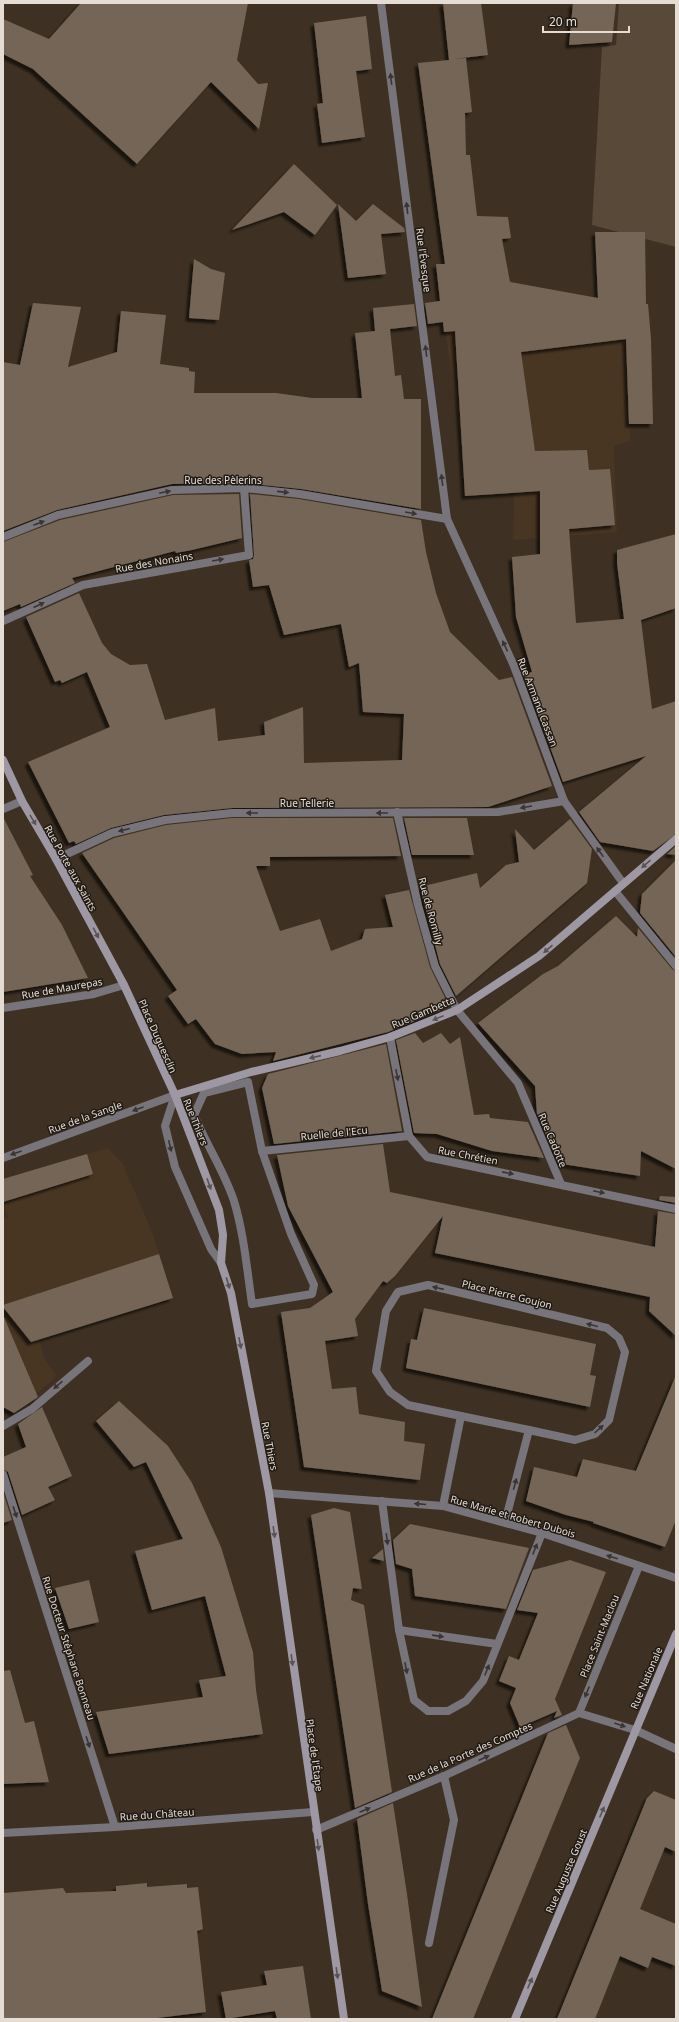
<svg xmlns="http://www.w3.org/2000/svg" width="679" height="2022" font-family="'Noto Sans',sans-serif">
  <defs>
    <filter id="shadow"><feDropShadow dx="-3.5" dy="3.5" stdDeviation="1" flood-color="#0009"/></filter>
  </defs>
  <rect width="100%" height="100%" fill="#3e3123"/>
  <g fill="#483522">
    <path d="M465,261L497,276L521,284L593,297L648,304L651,341L653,424H630V441L614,446L617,532L513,540L514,494L465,496L462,447L436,264Z"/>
    <path d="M108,1148L123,1164L152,1232L173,1298L39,1339L44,1359L57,1376L19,1409L12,1410L5,1408L3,1407V1219L8,1217L3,1201V1179Z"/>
  </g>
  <path fill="#584939" d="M619,3H676V247L592,225L602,47L616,45Z"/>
  <g fill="#746556" filter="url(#shadow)">
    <path d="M81,3H248L237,60L258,84L268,83L259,129L211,82L137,164L33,69L3,54V19L49,39Z"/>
    <path d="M443,3H481L488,55L453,59L466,58L472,112L465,113L466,155H470L477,216L508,217L511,238L502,239L510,282L598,298L595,232H645L646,304H648L651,339L653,424H629L626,339L521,352L535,451L587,450L589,470L610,469L615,525L569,529L576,623L624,619L617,563V550L676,534V608L641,620L652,709L676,701V834L653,851L600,842L579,812L646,756L563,782L523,674L532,672L516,617L512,557L540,554V491L465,496L455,331L444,332L443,322L428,324L425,303L440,301L436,264H445L418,63L449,60Z"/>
    <path d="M573,3H616L612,42L569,45Z"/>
    <path d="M366,16L372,69L356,71L365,137L322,143L317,104L323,103L314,23Z"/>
    <path d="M294,164L337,205L315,235L284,212L232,230Z"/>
    <path d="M338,204L356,221L373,204L404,228L405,232L381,234L386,274L348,278Z"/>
    <path d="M194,259L211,269L225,273L219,320L189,318Z"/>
    <path d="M33,303L81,307L68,367L117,352L121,311L166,315L160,364L189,368V371L195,372L194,393H276L312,398H362L355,333L375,331L373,308L414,304L417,326L390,329L395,376L401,375L404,399H421V509L301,489L244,483L172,484L57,510L3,531V362L20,365Z"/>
    <path d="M239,494L242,538L192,550L176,553L175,551L72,578L75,583L21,607L20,604L3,611V542L60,520L173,495Z"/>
    <path d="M250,494L299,499L421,520L426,552L436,593L450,632L499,680L512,677L552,786L488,807L232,808L164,815L111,828L76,844L74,841L69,843L28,762L110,727L87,672L62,683L60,680L55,682L26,617L79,593L102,643L111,654L130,665L147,664L165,720L215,708L218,741L265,735L264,722L303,707L304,763L402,760L404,714L363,712L359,663L349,667L341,624L284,635L269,585L253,587L249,560L253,559L254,555Z"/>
    <path d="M3,817L33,875L30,876L62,925L88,978L3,992Z"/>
    <path d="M232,818H393L401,856L270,857V866H256L280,931L320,919L331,951L362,939L365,929L393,927L385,895L409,890L430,967L448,1004L439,1011L388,1032L273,1061L276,1052L242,1054L215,1044L196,1019L188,1024L168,996L177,990L82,853L114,838L166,825Z"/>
    <path d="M404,818H467L474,855H412Z"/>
    <path d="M570,819L592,849L587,883L456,996L440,964L420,887L477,873L480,888L506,865L519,862L515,829L534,850Z"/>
    <path d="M676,846V855L667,854Z"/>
    <path d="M676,860V957L640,913L642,894Z"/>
    <path d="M616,916L637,937L638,928L672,969L676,971V1169L641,1151L640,1176L562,1164L560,1161L557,1160L537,1114L535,1086L478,1023L543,974L558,966Z"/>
    <path d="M415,1033L423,1043L441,1033L450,1044L460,1037L474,1115L489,1114L490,1118L528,1122L544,1158L492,1151L437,1134L414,1133L396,1040Z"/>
    <path d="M386,1044L402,1131L274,1144L262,1088L268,1074Z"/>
    <path d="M383,1144L390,1192L655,1247L658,1211L676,1214V1336L649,1311L650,1297L435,1253L443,1216L395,1276L387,1283L383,1281L355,1319L358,1336L325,1341L332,1389L356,1387L359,1414L405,1422L404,1441L425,1444L420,1480L304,1467L281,1312L310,1308L333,1292L288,1206L277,1155Z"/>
    <path d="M87,1154L93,1174L3,1202V1179Z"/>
    <path d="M660,1196L676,1197V1203L659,1200Z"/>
    <path d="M159,1254L173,1298L31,1342L3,1307V1305Z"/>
    <path d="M424,1308L596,1344L590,1375L596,1376L590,1407L406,1368L411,1339L417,1340Z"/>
    <path d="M3,1315L38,1397L14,1413L3,1407Z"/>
    <path d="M676,1375V1520L665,1547L593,1523L594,1522L566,1515L526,1501L534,1467L577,1477L583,1459L636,1471Z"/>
    <path d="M119,1401L168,1446L192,1483L221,1547L253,1652L256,1690L263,1734L109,1754L96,1712L203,1697L199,1680L226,1676L205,1596L152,1610L135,1551L183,1539L146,1462L134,1467L96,1421Z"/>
    <path d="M42,1407L72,1476L48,1487L55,1500L22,1515L8,1472L3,1469V1457L26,1447L18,1424Z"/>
    <path d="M3,1492L12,1520L3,1523Z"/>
    <path d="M334,1508L350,1512L362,1589L353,1588L351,1600L364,1605L392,1792L355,1808L311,1515Z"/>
    <path d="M410,1524L529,1548L506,1609L415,1596L412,1569L396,1564L393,1540Z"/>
    <path d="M383,1549L384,1561L372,1558Z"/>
    <path d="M570,1560L606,1572L555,1699L562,1715L554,1718L557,1711L520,1727L510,1703L516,1688L499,1681L509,1656L519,1660L538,1613L517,1610L533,1570Z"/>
    <path d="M89,1580L99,1622L69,1629L55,1588Z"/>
    <path d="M10,1670L25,1723L34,1721L49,1782L3,1784V1671Z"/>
    <path d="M566,1725L580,1758L473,2019H432L548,1733Z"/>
    <path d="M654,1791L676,1800V1852L665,1847L640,1909L676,1924V1966L652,1957L648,1968L620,1956L595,2019H557L647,1798Z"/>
    <path d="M393,1803L407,1894L422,2007L382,1991L368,1904L357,1819Z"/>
    <path d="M147,1883V1887L187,1884V1888L198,1887L203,1929L197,1931L206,2012L149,2019H3V1893L63,1888L66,1893L116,1891V1886Z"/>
    <path d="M303,1966L311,2019H277L275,2011L226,2019L221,1992L267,1985L264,1971Z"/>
  </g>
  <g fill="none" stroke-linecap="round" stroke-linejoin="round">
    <g stroke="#78747c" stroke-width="8">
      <path d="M175,1095L165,1126L175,1167L211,1249L221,1263"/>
      <path d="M382,1501L399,1630L414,1700L428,1711H448L466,1701L483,1681L542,1533"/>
      <path d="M399,1630L497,1644"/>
      <path d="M429,1943L454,1820L444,1776"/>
    </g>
    <g stroke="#78747c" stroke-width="8">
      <path d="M615,891L676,966"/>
      <path d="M457,1010L518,1083L561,1184"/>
      <path d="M248,1082L262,1151L291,1234L314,1285L312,1294L252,1304C247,1270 244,1234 234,1201C224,1171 206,1144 194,1115L204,1093Z"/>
      <path d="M262,1151L409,1136"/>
    </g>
    <g stroke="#78747c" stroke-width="8">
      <path d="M381,3L447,519L514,666L564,801L623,883"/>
      <path d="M3,537L58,515L172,490L244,488L300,494L447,519"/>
      <path d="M3,621L83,585L249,555L244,488"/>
      <path d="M3,809L22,801"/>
      <path d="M397,812L418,905L435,966L457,1010"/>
      <path d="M56,859L112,833L165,820L232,813L498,812L564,801"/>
      <path d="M3,1008L94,994L124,985"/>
      <path d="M390,1037L409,1136L427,1157L676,1209"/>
      <path d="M3,1158L175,1095"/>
      <path d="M461,1416L529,1430"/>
      <path d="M3,1426L32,1409L88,1361"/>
      <path d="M3,1474L115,1827"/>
      <path d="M269,1493L443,1506L542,1533L676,1578"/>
      <path d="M443,1506L461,1416L408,1405L390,1392L376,1371L386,1311L398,1292L428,1285L607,1328L619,1338L625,1352L609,1420L595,1434L575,1440L529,1430L505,1522"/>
      <path d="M579,1713L639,1566"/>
      <path d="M316,1830L444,1776L579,1713L635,1730L676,1749"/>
      <path d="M3,1833L115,1827L313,1812"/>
    </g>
    <g stroke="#9e98a5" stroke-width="8">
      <path d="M3,760L22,801L56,859L124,985L175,1095L219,1210L223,1235L221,1263L231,1293L269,1493L344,2019"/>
      <path d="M175,1095L251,1072L340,1051L390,1037L457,1010L539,956L676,839"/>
      <path d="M515,2019L676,1634"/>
    </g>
  </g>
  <defs><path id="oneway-solid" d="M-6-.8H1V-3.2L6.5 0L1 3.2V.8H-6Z"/></defs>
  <g fill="#3a3533">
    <use href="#oneway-solid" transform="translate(391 79) rotate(-97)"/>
    <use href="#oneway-solid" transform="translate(407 208) rotate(-97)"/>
    <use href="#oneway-solid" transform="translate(426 351) rotate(-97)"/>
    <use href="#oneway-solid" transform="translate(442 480) rotate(-97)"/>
    <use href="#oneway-solid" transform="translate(165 492) rotate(-12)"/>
    <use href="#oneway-solid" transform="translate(283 492) rotate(6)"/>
    <use href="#oneway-solid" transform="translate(411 513) rotate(10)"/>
    <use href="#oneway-solid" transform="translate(39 523) rotate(-21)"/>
    <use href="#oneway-solid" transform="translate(218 560) rotate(-10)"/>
    <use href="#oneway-solid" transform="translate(39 605) rotate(-24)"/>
    <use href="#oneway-solid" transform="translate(505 646) rotate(-115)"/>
    <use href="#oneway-solid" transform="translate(526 807) rotate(170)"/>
    <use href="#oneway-solid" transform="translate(252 813) rotate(180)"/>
    <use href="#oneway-solid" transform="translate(382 813) rotate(180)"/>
    <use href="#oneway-solid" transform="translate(124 830) rotate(166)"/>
    <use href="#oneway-solid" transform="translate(600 852) rotate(-125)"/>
    <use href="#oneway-solid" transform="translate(397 1075) rotate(79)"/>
    <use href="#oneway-solid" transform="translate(138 1109) rotate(160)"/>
    <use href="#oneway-solid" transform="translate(170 1146) rotate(77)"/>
    <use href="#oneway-solid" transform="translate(16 1153) rotate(161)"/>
    <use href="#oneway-solid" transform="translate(508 1173) rotate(11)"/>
    <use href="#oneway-solid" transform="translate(599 1192) rotate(12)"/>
    <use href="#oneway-solid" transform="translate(438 1288) rotate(-167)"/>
    <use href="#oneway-solid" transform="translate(592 1325) rotate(-166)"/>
    <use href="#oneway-solid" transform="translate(58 1385) rotate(139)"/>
    <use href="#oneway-solid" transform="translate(599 1429) rotate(-42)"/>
    <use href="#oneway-solid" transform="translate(515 1484) rotate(-75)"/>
    <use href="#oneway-solid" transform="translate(420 1504) rotate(-175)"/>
    <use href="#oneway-solid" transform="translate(15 1512) rotate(72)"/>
    <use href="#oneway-solid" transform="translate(387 1539) rotate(83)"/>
    <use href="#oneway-solid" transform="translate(535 1549) rotate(-68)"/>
    <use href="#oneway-solid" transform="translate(612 1557) rotate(-162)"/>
    <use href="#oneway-solid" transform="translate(438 1636) rotate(8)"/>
    <use href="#oneway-solid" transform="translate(406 1668) rotate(79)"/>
    <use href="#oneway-solid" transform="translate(487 1670) rotate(-68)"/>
    <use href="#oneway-solid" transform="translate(587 1692) rotate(112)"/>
    <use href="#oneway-solid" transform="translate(620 1725) rotate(19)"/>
    <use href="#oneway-solid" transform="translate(88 1742) rotate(72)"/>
    <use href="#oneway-solid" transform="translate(484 1758) rotate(-25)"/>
    <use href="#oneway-solid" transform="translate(365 1810) rotate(-23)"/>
  </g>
  <g fill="#595355">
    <use href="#oneway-solid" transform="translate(33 820) rotate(59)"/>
    <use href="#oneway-solid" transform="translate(646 864) rotate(140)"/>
    <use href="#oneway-solid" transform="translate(96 933) rotate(62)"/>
    <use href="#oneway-solid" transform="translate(548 949) rotate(139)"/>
    <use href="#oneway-solid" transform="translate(438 1018) rotate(158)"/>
    <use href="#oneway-solid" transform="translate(315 1057) rotate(167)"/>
    <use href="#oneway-solid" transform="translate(209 1184) rotate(71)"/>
    <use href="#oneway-solid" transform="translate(228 1283) rotate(73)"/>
    <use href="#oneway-solid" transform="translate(240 1343) rotate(79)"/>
    <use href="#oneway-solid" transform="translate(274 1532) rotate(82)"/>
    <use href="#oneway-solid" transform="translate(292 1660) rotate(82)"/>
    <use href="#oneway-solid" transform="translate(602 1812) rotate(-67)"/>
    <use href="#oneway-solid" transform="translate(318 1845) rotate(82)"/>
    <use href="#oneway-solid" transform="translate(337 1973) rotate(82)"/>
    <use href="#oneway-solid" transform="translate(530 1983) rotate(-67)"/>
  </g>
  <g text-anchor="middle" stroke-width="3" stroke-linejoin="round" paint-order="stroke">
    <g font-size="10" fill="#e5dcd4" stroke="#201a14">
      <text transform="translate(424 260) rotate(83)" y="4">Rue l'Évesque</text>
      <text x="223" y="484">Rue des Pèlerins</text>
      <text transform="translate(154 562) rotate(-10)" y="4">Rue des Nonains</text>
      <text transform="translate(538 702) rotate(69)" y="4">Rue Armand Cassan</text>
      <text x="307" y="807">Rue Tellerie</text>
      <text transform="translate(71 868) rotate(61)" y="4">Rue Porte aux Saints</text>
      <text transform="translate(431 911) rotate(75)" y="4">Rue de Romilly</text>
      <text transform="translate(62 988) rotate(-10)" y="4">Rue de Maurepas</text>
      <text transform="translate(423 1012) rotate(-23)" y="4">Rue Gambetta</text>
      <text transform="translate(158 1036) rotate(66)" y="4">Place Duguesclin</text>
      <text transform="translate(85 1117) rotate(-20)" y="4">Rue de la Sangle</text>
      <text transform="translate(196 1122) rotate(68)" y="4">Rue Thiers</text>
      <text transform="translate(334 1133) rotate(-6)" y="4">Ruelle de l'Ecu</text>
      <text transform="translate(553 1140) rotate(67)" y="4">Rue Cadotte</text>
      <text transform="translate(468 1155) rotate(11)" y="4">Rue Chrétien</text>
      <text transform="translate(507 1294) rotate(14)" y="4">Place Pierre Goujon</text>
      <text transform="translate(270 1446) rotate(79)" y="4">Rue Thiers</text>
      <text transform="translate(513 1516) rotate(16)" y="4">Rue Marie et Robert Dubois</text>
      <text transform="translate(599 1636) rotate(-68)" y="4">Place Saint-Maclou</text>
      <text transform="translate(69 1648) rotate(72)" y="4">Rue Docteur Stéphane Bonneau</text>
      <text transform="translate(646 1678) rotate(-67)" y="4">Rue Nationale</text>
      <text transform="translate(470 1752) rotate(-24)" y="4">Rue de la Porte des Comptes</text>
      <text transform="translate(315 1755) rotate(82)" y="4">Place de l'Étape</text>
      <text transform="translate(157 1814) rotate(-4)" y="4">Rue du Château</text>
      <text transform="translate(566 1871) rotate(-67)" y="4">Rue Auguste Goust</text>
    </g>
  </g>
  <rect width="679" height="2022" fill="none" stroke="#e5dcd4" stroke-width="8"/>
  <path d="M543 26v6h86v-6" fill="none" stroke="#e5dcd4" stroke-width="2"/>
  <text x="549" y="26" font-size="12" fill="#e5dcd4" stroke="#201a14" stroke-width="3" paint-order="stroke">20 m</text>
</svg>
